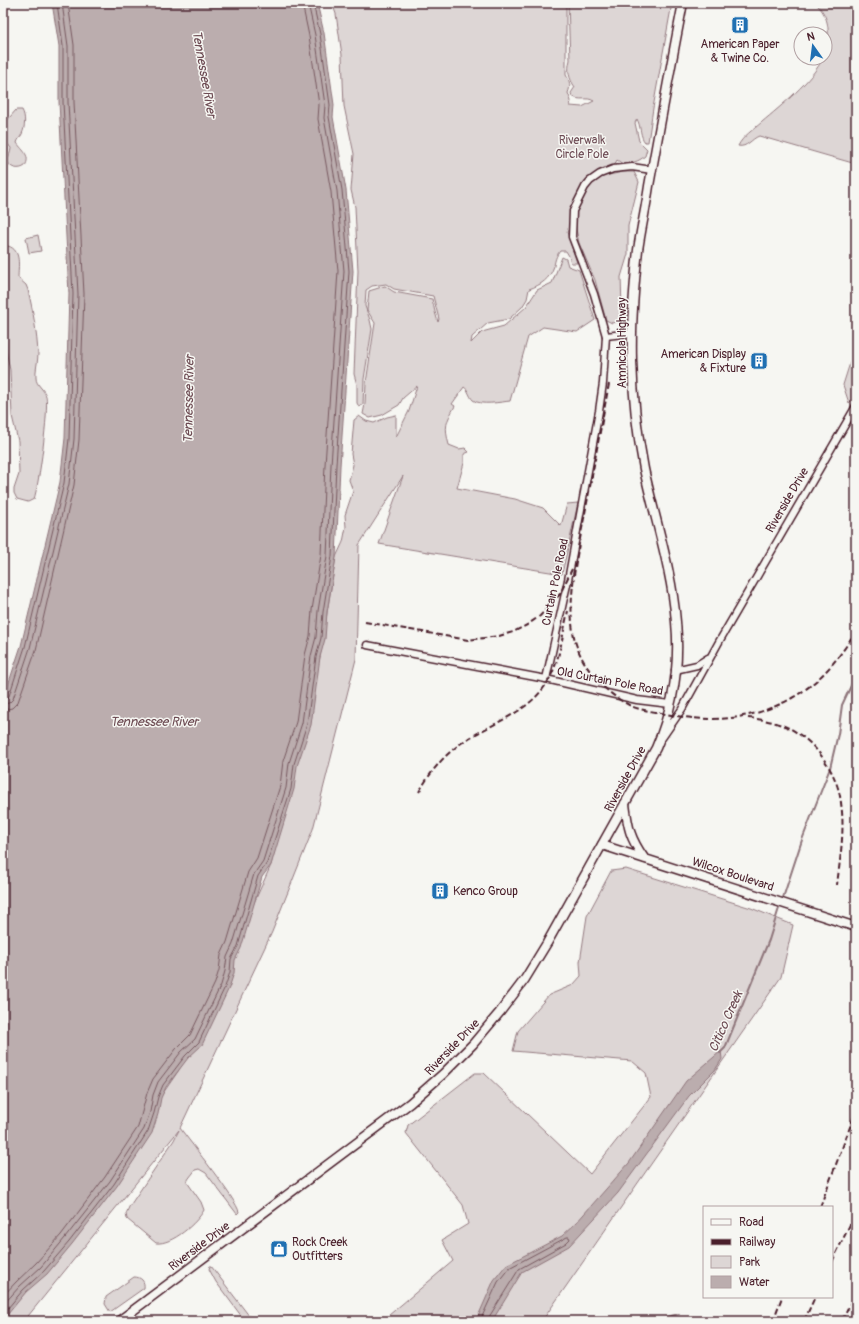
<svg xmlns="http://www.w3.org/2000/svg" width="859" height="1324" font-family="Pangolin,sans-serif">
  <rect width="100%" height="100%" fill="#f6f6f2"/>
  <filter id="ink" filterUnits="userSpaceOnUse"><feTurbulence type="fractalNoise" baseFrequency=".025" numOctaves="2"/><feDisplacementMap in="SourceGraphic" scale="8" xChannelSelector="R" yChannelSelector="G"/><feConvolveMatrix kernelMatrix="1 2 1 2 8 2 1 2 1" color-interpolation-filters="sRGB"/></filter>
  <g filter="url(#ink)">
    <g fill="#ddd6d5" stroke="#947a80">
      <path d="M332,3H566V75C570,82 571,85 568,93L571,101L570,106L582,107L594,101C586,96 580,102 572,96L571,93L575,87C569,79 567,70 570,60L568,3H672L653,108L648,142H645C640,137 641,126 637,119L635,123L639,141L647,149L645,156C638,162 632,163 623,164L617,160L609,175L623,172H634L639,182L628,226V254L621,277L622,309L619,321L612,323L606,320L595,280L579,243L576,229V219L567,232L577,263H571L569,256L566,251H560C556,256 555,260 554,266C550,279 541,285 529,289L527,299L522,307L509,319L488,323L472,337L471,343L482,332L504,326L526,307L537,290L552,283L562,257L566,259L568,266L579,270L595,320L577,332L543,327L528,337L510,401C501,402 480,406 473,400C469,396 469,390 464,387L452,404L455,406C446,422 444,426 449,445L459,449L465,448L469,452L464,454V463L457,488L515,499L543,508L561,526L567,504L578,503L562,574L379,544L403,476L359,545L356,659L313,829L272,932L180,1128C190,1142 237,1200 239,1212L237,1214L206,1173L199,1169L195,1170C193,1174 188,1178 187,1182L201,1202L204,1210C197,1223 172,1245 156,1243L127,1219L126,1214L129,1207L174,1140L179,1130L24,1321H3V1314L26,1292L179,1070L271,865L320,657L336,557L343,542L346,527L345,515L353,491L349,480L353,465L351,454L354,420L359,416L366,421L374,423L387,417L396,415V437L409,411L417,386L403,398L399,405L382,415L370,418L363,414L365,404L366,383L375,323L367,310L369,291L385,286L394,292L432,299L435,312L438,322L439,319L433,296L394,289L386,284L372,286L366,290L365,306L370,320L372,329L364,379L363,404L359,407L357,403V385L354,374L358,271L355,207L351,190L354,154L344,106L342,55L336,14Z"/>
      <path d="M815,3H856V164L759,136C751,139 747,148 738,146C743,136 753,130 762,122C781,106 812,81 823,58H825C825,53 827,50 827,45C830,29 828,14 815,3Z"/>
      <path d="M16,110H22C26,117 25,127 22,134C20,138 18,139 17,143C23,151 31,156 25,166C20,170 10,169 8,162C8,157 11,152 11,148L3,138V125Z"/>
      <path d="M38,235L41,251L29,253L26,238Z"/>
      <path d="M8,246C22,250 18,267 18,278L26,285L28,290C33,311 37,333 38,354C38,362 35,370 36,378C36,385 44,389 46,396C49,410 39,485 34,499L28,502L17,499L14,493V489L19,474L18,441L12,416L10,370L7,355L3,318V287L5,285L3,279V247Z"/>
      <path d="M856,344V396L849,403L843,385Z"/>
      <path d="M626,869L751,908L793,925L781,977L542,1321H382L453,1261L442,1240L468,1224L463,1205L406,1133L408,1125L475,1073H484L590,1174L651,1097L646,1073L632,1061L513,1051L518,1031L549,995L573,985L581,976L580,962L587,916L611,871Z"/>
      <path d="M210,1266H211L253,1321H245L216,1282L209,1269Z"/>
      <path d="M134,1277C141,1277 145,1281 144,1288L110,1312L105,1304L106,1297Z"/>
    </g>
    <g fill="#bbadae" stroke="#8e747a">
      <path d="M52,3H317L324,33L334,105L333,117L346,190L353,271L340,466L336,557L327,612L325,639L320,657L311,725L297,766L294,789L271,865L262,877L241,948L235,960L234,973L229,988L202,1045L188,1058L166,1087L161,1098L158,1114L152,1133L117,1186L72,1244L47,1274L26,1292L3,1320V700L21,646L60,482L65,438L69,294L59,102V46Z"/>
      <path d="M721,1051L722,1059L715,1070L689,1096L618,1193L569,1246L522,1272L492,1321H476L494,1280L506,1265L562,1236L576,1223L629,1163L686,1081Z"/>
    </g>
    <g fill="none" stroke-linecap="round" stroke-linejoin="round">
      <g stroke="#77585f" stroke-width="1">
        <path d="M3,699H6L9,696L25,647L64,483L69,439L73,294L63,102V46L57,3"/>
        <path d="M3,704L9,703L13,699L30,648L69,484L74,439L78,294L68,102V46L62,3"/>
        <path d="M3,710L12,708L18,702L36,650L74,485L79,440L84,294L74,102V45L68,3"/>
        <path d="M3,1296L16,1282L36,1263L61,1235L105,1177L138,1127L147,1093L153,1079L176,1049L190,1035L215,983L219,970L221,955L227,942L248,872L257,858L280,786L283,761L296,722L305,655L310,636L312,610L321,555L325,465L338,271L331,192L318,119L319,105L309,36L302,3"/>
        <path d="M3,1305L20,1286L41,1267L65,1238L110,1181L144,1129L150,1112L153,1095L158,1082L181,1052L195,1039L221,985L225,971L227,957L233,944L254,874L263,861L286,788L289,763L302,723L311,656L316,637L318,611L327,556L331,465L344,271L337,191L324,118L325,105L315,35L308,3"/>
        <path d="M3,1314L23,1290L44,1271L69,1242L114,1184L148,1131L154,1113L158,1097L163,1085L185,1056L199,1042L225,987L230,972L231,959L238,946L258,876L267,863L291,789L294,764L307,724L316,657L321,638L323,612L332,556L336,465L349,271L342,190L329,117L330,105L320,34L313,3"/>
        <path d="M480,1321L498,1282L509,1268L567,1237H569L570,1239L566,1243L519,1269L489,1317V1321"/>
      </g>
      <g stroke="#8e747a" stroke-width="2">
        <path d="M782,901L802,840L830,768L838,734L842,705L856,675"/>
        <path d="M720,1053L725,1048L769,940L780,905"/>
        <path d="M663,1321L667,1317L679,1314"/>
      </g>
      <defs>
        <g id="minor">
          <path d="M606,336L594,294L572,237L573,211L585,187L590,181L600,174L613,169L632,167L652,170"/>
          <path d="M367,645L546,679L637,700L670,704"/>
          <path d="M675,670L697,665L708,658"/>
          <path d="M546,679L568,580L599,411L603,383L606,336L632,333"/>
          <path d="M662,738L682,709L720,640L856,406"/>
        </g>
        <g id="major">
          <path d="M625,804C628,828 630,838 644,858"/>
          <path d="M602,845L856,927"/>
          <path d="M119,1321L410,1103L443,1074L473,1044L500,1012L525,979L547,943L656,748C673,708 680,664 676,622C672,570 655,520 644,469C637,433 633,396 632,360C631,323 634,286 638,250C641,229 646,207 649,186C660,125 671,64 683,3"/>
        </g>
      </defs>
      <use href="#minor" stroke="#4a1f2b" stroke-width="9"/>
      <use href="#major" stroke="#4a1f2b" stroke-width="11"/>
      <use href="#minor" stroke="#f6f6f2" stroke-width="6"/>
      <use href="#major" stroke="#f6f6f2" stroke-width="8"/>
      <g stroke="#4a1f2b" stroke-width="2" stroke-dasharray="6 3" stroke-linecap="butt">
        <path d="M609,384C601,425 594,466 586,508C579,545 564,608 576,644C584,669 605,693 629,705C638,710 650,711 661,713C708,723 749,722 792,698C819,683 841,657 856,630"/>
        <path d="M365,622L468,640L499,636L513,632L527,625L540,616L560,594L572,569"/>
        <path d="M748,718C762,719 776,722 789,728C816,742 838,773 841,803C845,830 840,859 837,885"/>
        <path d="M419,792C430,773 442,757 460,744C488,724 524,716 545,686C560,664 562,636 568,611"/>
        <path d="M820,1207L856,1111"/>
        <path d="M832,1262L856,1212"/>
        <path d="M773,1321L782,1297"/>
        <path d="M804,1321L815,1297"/>
        <path d="M842,1321L856,1292"/>
      </g>
    </g>
  </g>
  <defs>
    <symbol id="building-square" viewBox="-11 -11 22 22"><rect x="-9" y="-9" width="18" height="18" rx="4" fill="#1f6fb2" stroke="#f6f6f2"/><path d="M-4-6H4V6H1V3H-1V6H-4ZM-2.5-4.3h1.7v1.8h-1.7ZM.8-4.3h1.7v1.8H.8ZM-2.5-1h1.7V.8h-1.7ZM.8-1h1.7V.8H.8Z" fill="#fff"/></symbol>
    <symbol id="shop-square" viewBox="-11 -11 22 22"><rect x="-9" y="-9" width="18" height="18" rx="4" fill="#1f6fb2" stroke="#f6f6f2"/><path d="M-5-2.5h2.3a2.7 3.5 0 0 1 5.4 0H5L5.5 6h-11ZM-1.5-2.5h3a1.5 2.3 0 0 0-3 0Z" fill="#fff"/></symbol>
  </defs>
  <g fill-rule="evenodd">
    <use href="#building-square" x="730" y="15" width="20" height="20"/>
    <use href="#building-square" x="749" y="351" width="20" height="20"/>
    <use href="#building-square" x="430" y="881" width="20" height="20"/>
    <use href="#shop-square" x="269" y="1239" width="20" height="20"/>
  </g>
  <g text-anchor="middle" stroke-width="3" stroke-linejoin="round" paint-order="stroke">
    <g font-size="12" fill="#4a1f2b" stroke="#f6f6f2" text-anchor="start">
      <text x="740" y="48" text-anchor="middle">American Paper<tspan x="740" dy="14">&amp; Twine Co.</tspan></text>
      <text x="746" y="358" text-anchor="end">American Display<tspan x="746" dy="14">&amp; Fixture</tspan></text>
      <text x="453" y="895">Kenco Group</text>
      <text x="292" y="1246">Rock Creek<tspan x="292" dy="14">Outfitters</tspan></text>
    </g>
    <g font-size="12" fill="#6f4d56" stroke="#f6f6f2">
      <text x="582" y="144">Riverwalk<tspan x="582" dy="14">Circle Pole</tspan></text>
    </g>
    <g font-size="12" fill="#4a1f2b" stroke="#f6f6f2">
      <text transform="translate(622 343) rotate(-90)" y="4">Amnicola Highway</text>
      <text transform="translate(787 500) rotate(-60)" y="4">Riverside Drive</text>
      <text transform="translate(555 582) rotate(-78)" y="4">Curtain Pole Road</text>
      <text transform="translate(610 681) rotate(11)" y="4">Old Curtain Pole Road</text>
      <text transform="translate(625 779) rotate(-61)" y="4">Riverside Drive</text>
      <text transform="translate(733 874) rotate(18)" y="4">Wilcox Boulevard</text>
      <text transform="translate(452 1047) rotate(-46)" y="4">Riverside Drive</text>
      <text transform="translate(199 1246) rotate(-37)" y="4">Riverside Drive</text>
    </g>
    <g font-size="13" font-style="italic" fill="#6c4a52" stroke="#f6f6f2">
      <text transform="translate(205 74) rotate(80)" y="5">Tennessee River</text>
      <text transform="translate(188 399) rotate(-89)" y="5">Tennessee River</text>
      <text x="154" y="726">Tennessee River</text>
      <text transform="translate(725 1021) rotate(-66)" y="5">Citico Creek</text>
    </g>
  </g>
  <rect width="859" height="1324" fill="none" stroke="#f6f6f2" stroke-width="16"/>
  <rect x="8" y="8" width="843" height="1308" fill="none" stroke="#4a1f2b" stroke-width="1.5" filter="url(#ink)"/>
  <rect x="703" y="1206" width="130" height="92" fill="#f6f6f2" stroke="#b1a0a2"/>
  <rect x="711" y="1219" width="20" height="6" fill="#f6f6f2" stroke="#b1a0a2"/>
  <text x="739" y="1226" font-size="12" fill="#4a1f2b">Road</text>
  <rect x="711" y="1239" width="20" height="6" fill="#4a1f2b" stroke="#b1a0a2"/>
  <text x="739" y="1246" font-size="12" fill="#4a1f2b">Railway</text>
  <rect x="711" y="1256" width="20" height="12" fill="#ddd6d5" stroke="#b1a0a2"/>
  <text x="739" y="1266" font-size="12" fill="#4a1f2b">Park</text>
  <rect x="711" y="1276" width="20" height="12" fill="#bbadae" stroke="#b1a0a2"/>
  <text x="739" y="1286" font-size="12" fill="#4a1f2b">Water</text>
  <g transform="translate(813 46) rotate(346)"><circle r="19" fill="#f6f6f2" stroke="#b1a0a2"/>
  <path d="M0-3L7 15L0 10L-7 15Z" fill="#1f6fb2"/>
  <text y="-6" font-size="11" font-weight="bold" text-anchor="middle" fill="#4a1f2b">N</text>
  </g>
</svg>
